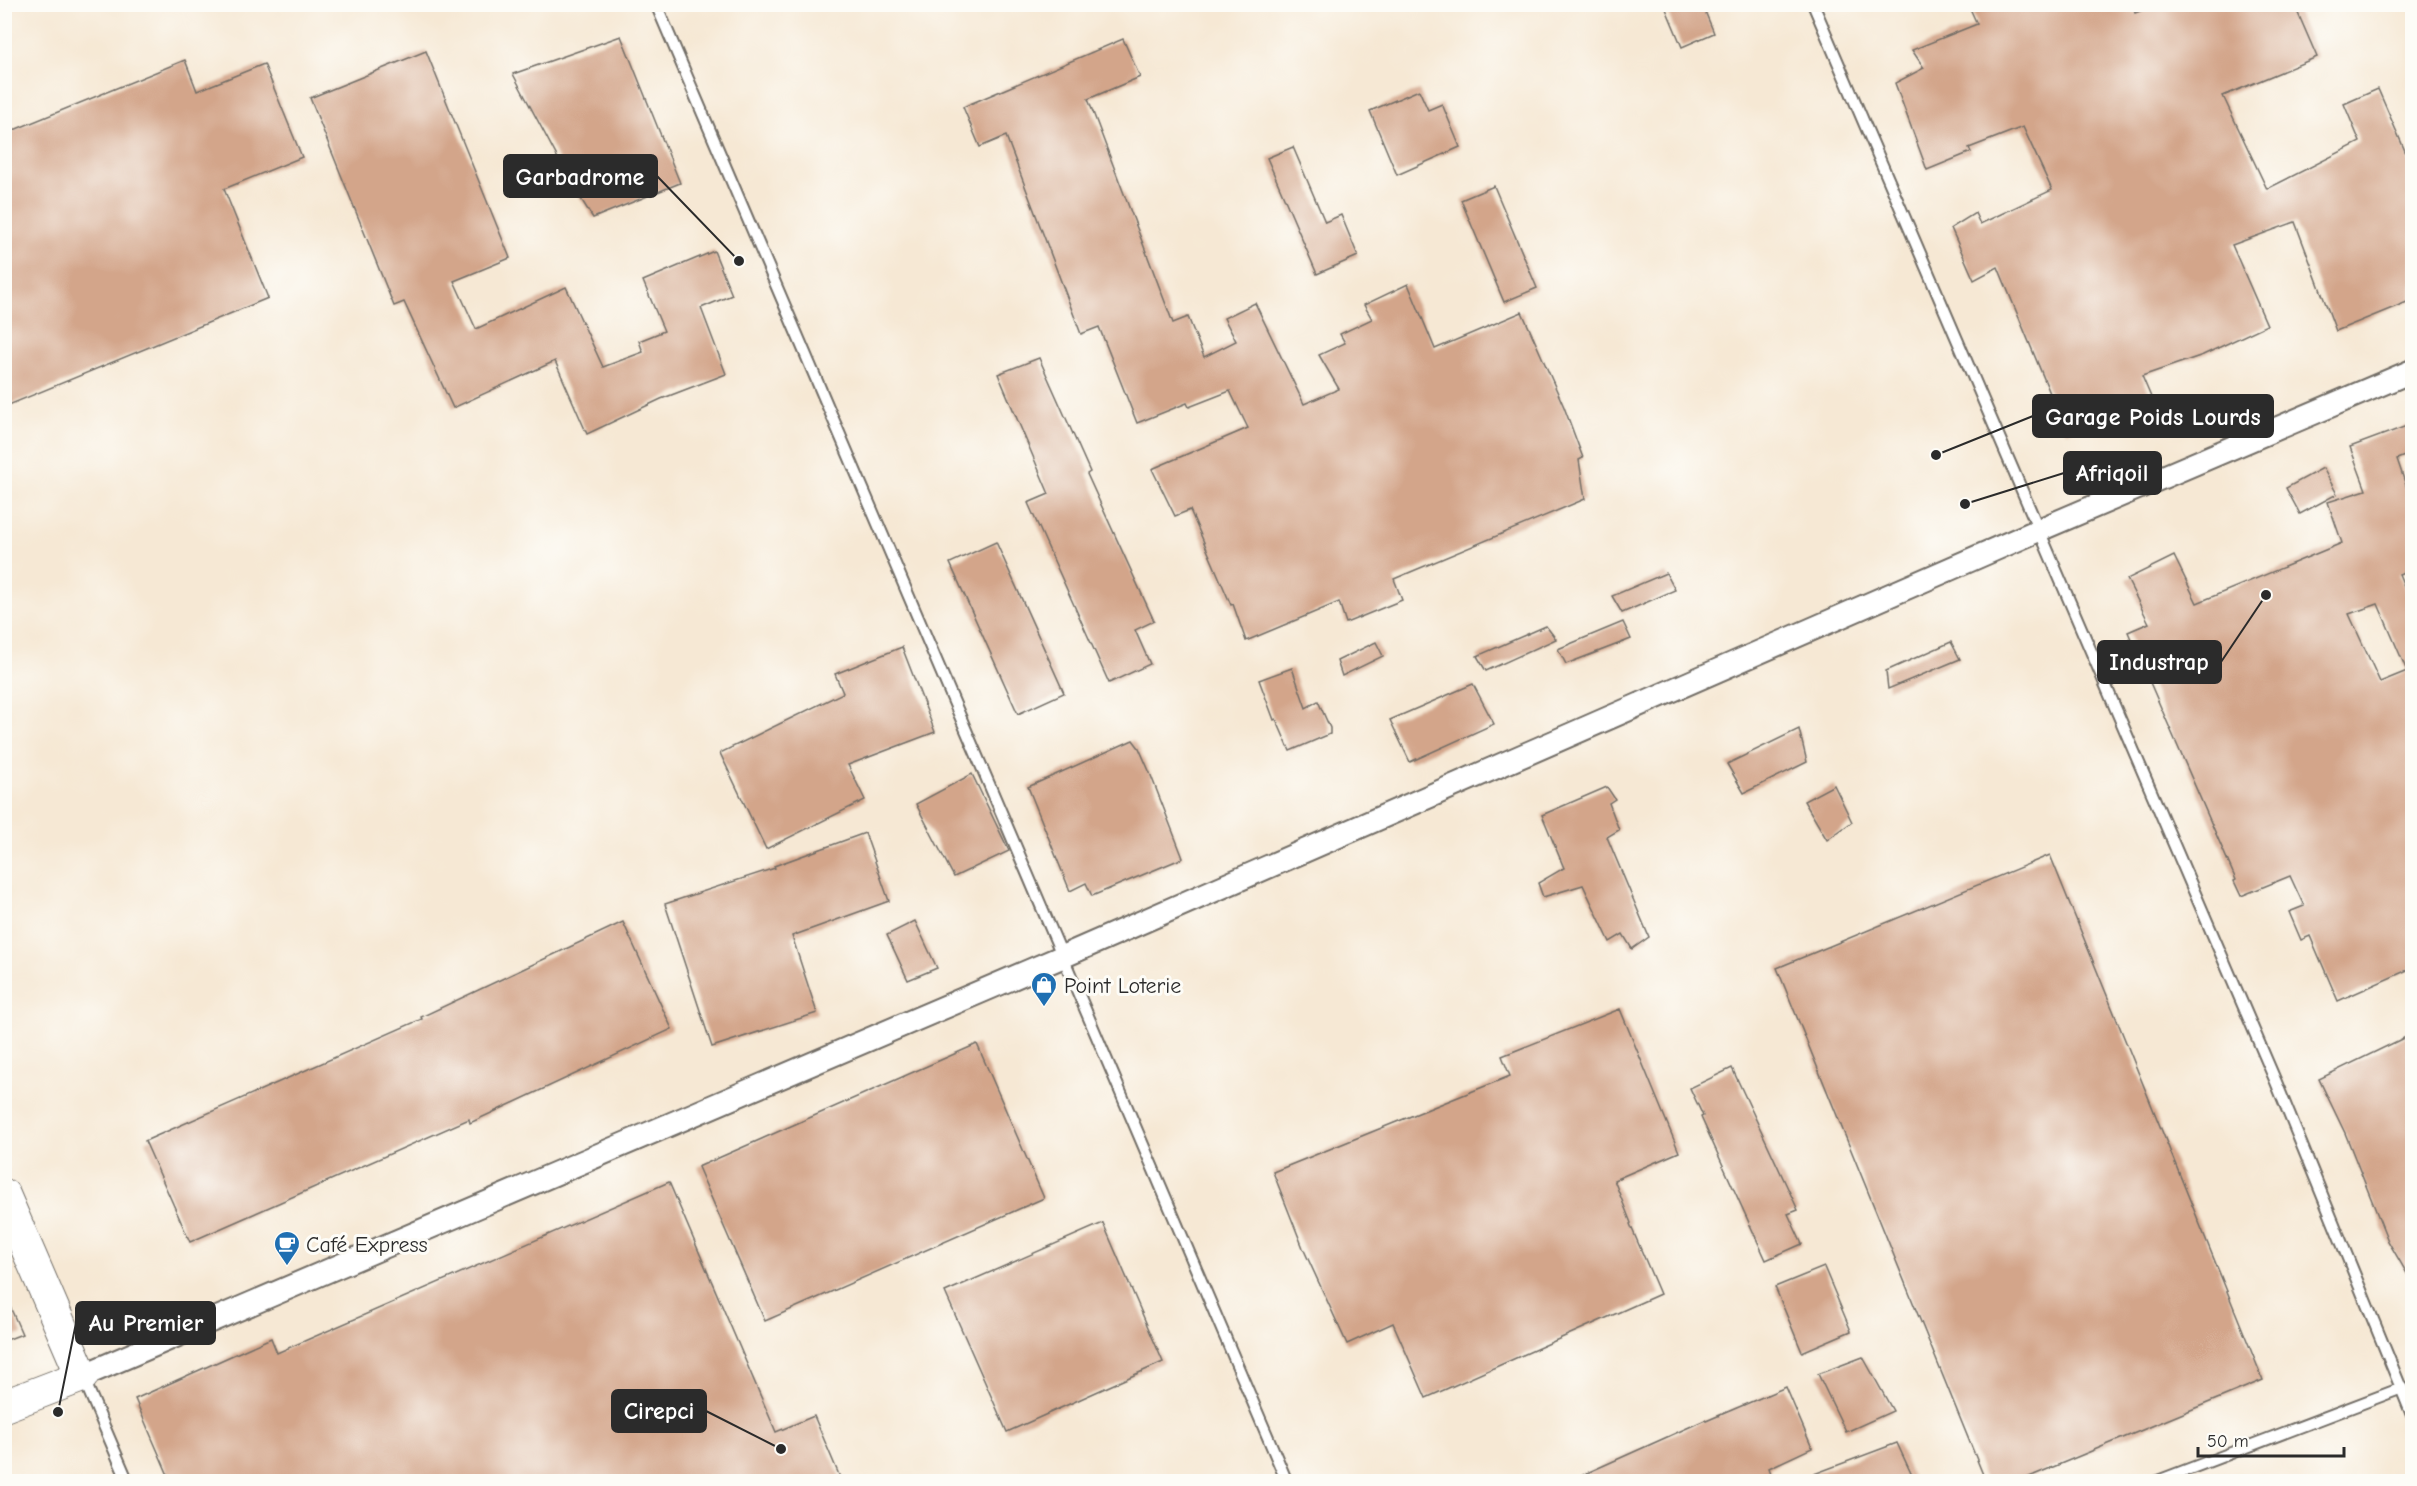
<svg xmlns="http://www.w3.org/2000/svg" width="2417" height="1486" font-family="'Comic Neue',sans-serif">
  <rect width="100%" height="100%" fill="#fdfcf7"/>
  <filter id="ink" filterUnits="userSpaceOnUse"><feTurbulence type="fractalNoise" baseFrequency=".0167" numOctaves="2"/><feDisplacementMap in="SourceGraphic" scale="12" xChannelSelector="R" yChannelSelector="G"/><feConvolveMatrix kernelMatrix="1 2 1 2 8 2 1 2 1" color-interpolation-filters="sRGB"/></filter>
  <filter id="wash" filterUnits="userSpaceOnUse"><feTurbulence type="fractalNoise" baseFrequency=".008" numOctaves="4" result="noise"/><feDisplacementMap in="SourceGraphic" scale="24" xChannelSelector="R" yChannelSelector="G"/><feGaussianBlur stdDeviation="1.35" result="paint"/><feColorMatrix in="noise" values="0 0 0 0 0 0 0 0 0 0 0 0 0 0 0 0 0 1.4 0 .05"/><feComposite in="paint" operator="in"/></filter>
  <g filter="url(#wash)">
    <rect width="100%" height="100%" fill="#f6e8d4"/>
    <g id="blocks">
      <g fill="#d3a58a" fill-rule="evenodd">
        <path d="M1664,4H1702L1714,33L1682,47Z"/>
        <path d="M1968,4H2132L2135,13L2159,4H2294L2317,57L2223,96L2267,189L2360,142L2344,104L2378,89L2412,167V300L2336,331L2295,222L2232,245L2267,325L2203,355L2142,376L2151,397L2066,432L1998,267L1974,280L1951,228L1975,213L1980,224L2052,190L2023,127L1969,148L1971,152L1927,170L1895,83L1924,68L1912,50L1977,24Z"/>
        <path d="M621,36L680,183L593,218L571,183L513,74Z"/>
        <path d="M1123,39L1140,77L1088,99L1173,323L1188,317L1204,357L1236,341L1224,318L1255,303L1304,404L1339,389L1319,355L1345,343L1340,334L1372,319L1364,305L1408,284L1435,349L1522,312L1564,407L1583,458L1579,460L1585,499L1394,579L1402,600L1346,623L1339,602L1246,641L1233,604L1231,605L1190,510L1175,516L1152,469L1248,428L1230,391L1189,407L1187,403L1137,423L1099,327L1081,334L1006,136L980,147L963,107Z"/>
        <path d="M426,51L510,258L454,281L476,329L566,287L603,367L643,352L639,341L664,331L643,281L714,251L732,295L701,308L726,374L661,399L587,434L555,361L453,408L404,302L394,306L310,98Z"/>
        <path d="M185,60L197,91L264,64L302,157L224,189L268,298L4,407V134Z"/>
        <path d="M1419,90L1428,110L1442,104L1460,147L1397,175L1370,111Z"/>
        <path d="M1293,147L1325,222L1341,215L1358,256L1317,274L1267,158Z"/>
        <path d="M1494,186L1537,288L1504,302L1461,200Z"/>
        <path d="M1039,358L1090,472L1087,474L1154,621L1135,630L1150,664L1109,683L1028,503L1049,494L998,374Z"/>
        <path d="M2412,424V453L2397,459L2412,503V569L2399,574L2412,605V968L2338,1001L2310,936L2301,940L2289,912L2304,906L2290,876L2241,896L2234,881L2236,880L2128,632L2149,623L2127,579L2174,556L2197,603L2342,543L2328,502L2366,490L2350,447ZM2378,604L2407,671L2380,682L2349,614Z"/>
        <path d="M2323,468L2337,494L2300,514L2286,488Z"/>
        <path d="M996,542L1064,693L1018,714L950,563Z"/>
        <path d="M1666,573L1675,590L1622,613L1612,596Z"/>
        <path d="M1623,622L1631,639L1566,664L1558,649Z"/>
        <path d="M1546,626L1556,639L1486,671L1477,656Z"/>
        <path d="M1376,642L1383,656L1342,676L1337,661Z"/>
        <path d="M1951,642L1960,659L1888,689L1886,671Z"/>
        <path d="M902,647L935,732L848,765L865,800L766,849L720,753L843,693L835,674Z"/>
        <path d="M1292,668L1306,708L1318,701L1330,728V734L1290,751L1276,719L1274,720L1259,680Z"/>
        <path d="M1473,684L1494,724L1410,762L1390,720Z"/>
        <path d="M1799,729L1807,762L1744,793L1727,764Z"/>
        <path d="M1133,740L1139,748L1150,773L1183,858L1092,896L1086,883L1070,891L1028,787Z"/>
        <path d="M972,774L1009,851L954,877L916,804Z"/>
        <path d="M1834,785L1852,822L1827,840L1804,801Z"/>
        <path d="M1607,787L1615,799L1609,803L1619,830L1607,837L1649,937L1632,949L1623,934L1610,942L1583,885L1543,897L1538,883L1564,868L1542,815Z"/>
        <path d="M865,833L889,901L792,936L817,1013L712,1047L665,904L775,868L774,866Z"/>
        <path d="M2050,855L2263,1380L2017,1482H1986L1777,968Z"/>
        <path d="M915,921L937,968L908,980L887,935Z"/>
        <path d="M623,922L672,1029L470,1123L469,1119L190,1242L145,1141L422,1019L421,1017Z"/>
        <path d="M1620,1009L1679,1152L1614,1180L1631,1223L1630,1224L1660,1294L1426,1398L1393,1323L1347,1344L1303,1248L1273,1172L1510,1076L1502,1056Z"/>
        <path d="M2412,1034V1282L2388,1241L2345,1133L2319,1079Z"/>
        <path d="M977,1044L1044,1198L765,1321L698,1167Z"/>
        <path d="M1732,1068L1798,1210L1788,1214L1802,1244L1766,1260L1701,1117L1703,1116L1690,1088Z"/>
        <path d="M669,1182L776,1432L814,1416L842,1482H171L135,1399L271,1338L277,1353Z"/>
        <path d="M1103,1223L1163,1362L1007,1432L945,1292Z"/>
        <path d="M1824,1267L1851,1331L1802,1352L1775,1287Z"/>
        <path d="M4,1293L22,1334L4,1341Z"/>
        <path d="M1863,1357L1893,1411L1846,1432L1818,1374Z"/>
        <path d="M1786,1387L1812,1448L1769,1468L1774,1482H1567L1705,1420L1706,1421Z"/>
        <path d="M1897,1443L1915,1482H1798V1480Z"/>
      </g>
    </g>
  </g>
  <g filter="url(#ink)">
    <use href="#blocks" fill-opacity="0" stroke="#726d66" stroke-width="1.5"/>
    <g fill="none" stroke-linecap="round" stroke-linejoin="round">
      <defs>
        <g id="lane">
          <path d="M656,4L1287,1482"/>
          <path d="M1813,4L2276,1082L2412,1415"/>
          <path d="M83,1377L128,1482"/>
          <path d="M2155,1482L2402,1388"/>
        </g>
        <path id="street" d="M82,1376L1064,956L2039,530L2412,371"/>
        <path id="secondary" d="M4,1195L82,1376L4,1406"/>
      </defs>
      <use href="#lane" stroke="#726d66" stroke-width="14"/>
      <use href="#street" stroke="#726d66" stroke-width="26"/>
      <use href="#secondary" stroke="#726d66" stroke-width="34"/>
      <use href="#lane" stroke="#fff" stroke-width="10"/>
      <use href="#street" stroke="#fff" stroke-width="22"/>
      <use href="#secondary" stroke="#fff" stroke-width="32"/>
    </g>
  </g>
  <defs>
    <symbol id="shop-pin" viewBox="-11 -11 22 30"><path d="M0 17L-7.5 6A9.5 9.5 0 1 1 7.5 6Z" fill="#1f6fb2" stroke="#fdfcf7"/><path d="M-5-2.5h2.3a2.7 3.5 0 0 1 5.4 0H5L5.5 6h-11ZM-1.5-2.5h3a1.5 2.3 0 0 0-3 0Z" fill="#fff"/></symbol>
    <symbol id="cafe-pin" viewBox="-11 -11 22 30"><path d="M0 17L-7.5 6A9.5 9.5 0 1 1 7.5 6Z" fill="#1f6fb2" stroke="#fdfcf7"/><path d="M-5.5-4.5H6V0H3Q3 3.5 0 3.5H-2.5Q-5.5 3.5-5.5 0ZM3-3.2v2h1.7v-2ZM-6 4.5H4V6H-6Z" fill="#fff"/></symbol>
  </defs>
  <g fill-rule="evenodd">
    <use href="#shop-pin" x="1029" y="970" width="30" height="40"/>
    <use href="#cafe-pin" x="272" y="1229" width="30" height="40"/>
  </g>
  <g text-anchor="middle" stroke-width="6" stroke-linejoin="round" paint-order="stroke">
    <g font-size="22" fill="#2b2b2b" stroke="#fdfcf7" text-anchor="start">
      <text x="1064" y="993">Point Loterie</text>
      <text x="306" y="1252">Café Express</text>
    </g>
  </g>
  <path fill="none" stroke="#2b2b2b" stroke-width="2" d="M739 261L657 176M1936 455L2033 416M1965 504L2064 473M2266 595L2221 662M58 1412L76 1323M781 1449L706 1411"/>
  <g fill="#2b2b2b" stroke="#fdfcf7" stroke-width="2">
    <circle cx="739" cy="261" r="6"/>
    <circle cx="1936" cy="455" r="6"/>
    <circle cx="1965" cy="504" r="6"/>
    <circle cx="2266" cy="595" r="6"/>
    <circle cx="58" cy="1412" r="6"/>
    <circle cx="781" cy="1449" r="6"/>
  </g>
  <g fill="#2b2b2b" stroke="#2b2b2b" stroke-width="2">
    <rect x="504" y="155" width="153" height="42" rx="6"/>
    <rect x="2033" y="395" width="240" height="42" rx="6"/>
    <rect x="2064" y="452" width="97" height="42" rx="6"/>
    <rect x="2098" y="641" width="123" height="42" rx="6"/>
    <rect x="76" y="1302" width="139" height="42" rx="6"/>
    <rect x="612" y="1390" width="94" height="42" rx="6"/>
  </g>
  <g font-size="24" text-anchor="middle" font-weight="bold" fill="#fff">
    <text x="580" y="185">Garbadrome</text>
    <text x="2153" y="425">Garage Poids Lourds</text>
    <text x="2112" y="481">Afriqoil</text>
    <text x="2159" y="670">Industrap</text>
    <text x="146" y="1331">Au Premier</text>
    <text x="659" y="1419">Cirepci</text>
  </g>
  <rect width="2417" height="1486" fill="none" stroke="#fdfcf7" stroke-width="24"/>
  <path d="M2198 1447v9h146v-9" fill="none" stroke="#2b2b2b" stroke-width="3"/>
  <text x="2207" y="1447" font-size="18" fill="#2b2b2b" stroke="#fdfcf7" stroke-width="4.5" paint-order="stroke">50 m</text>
</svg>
